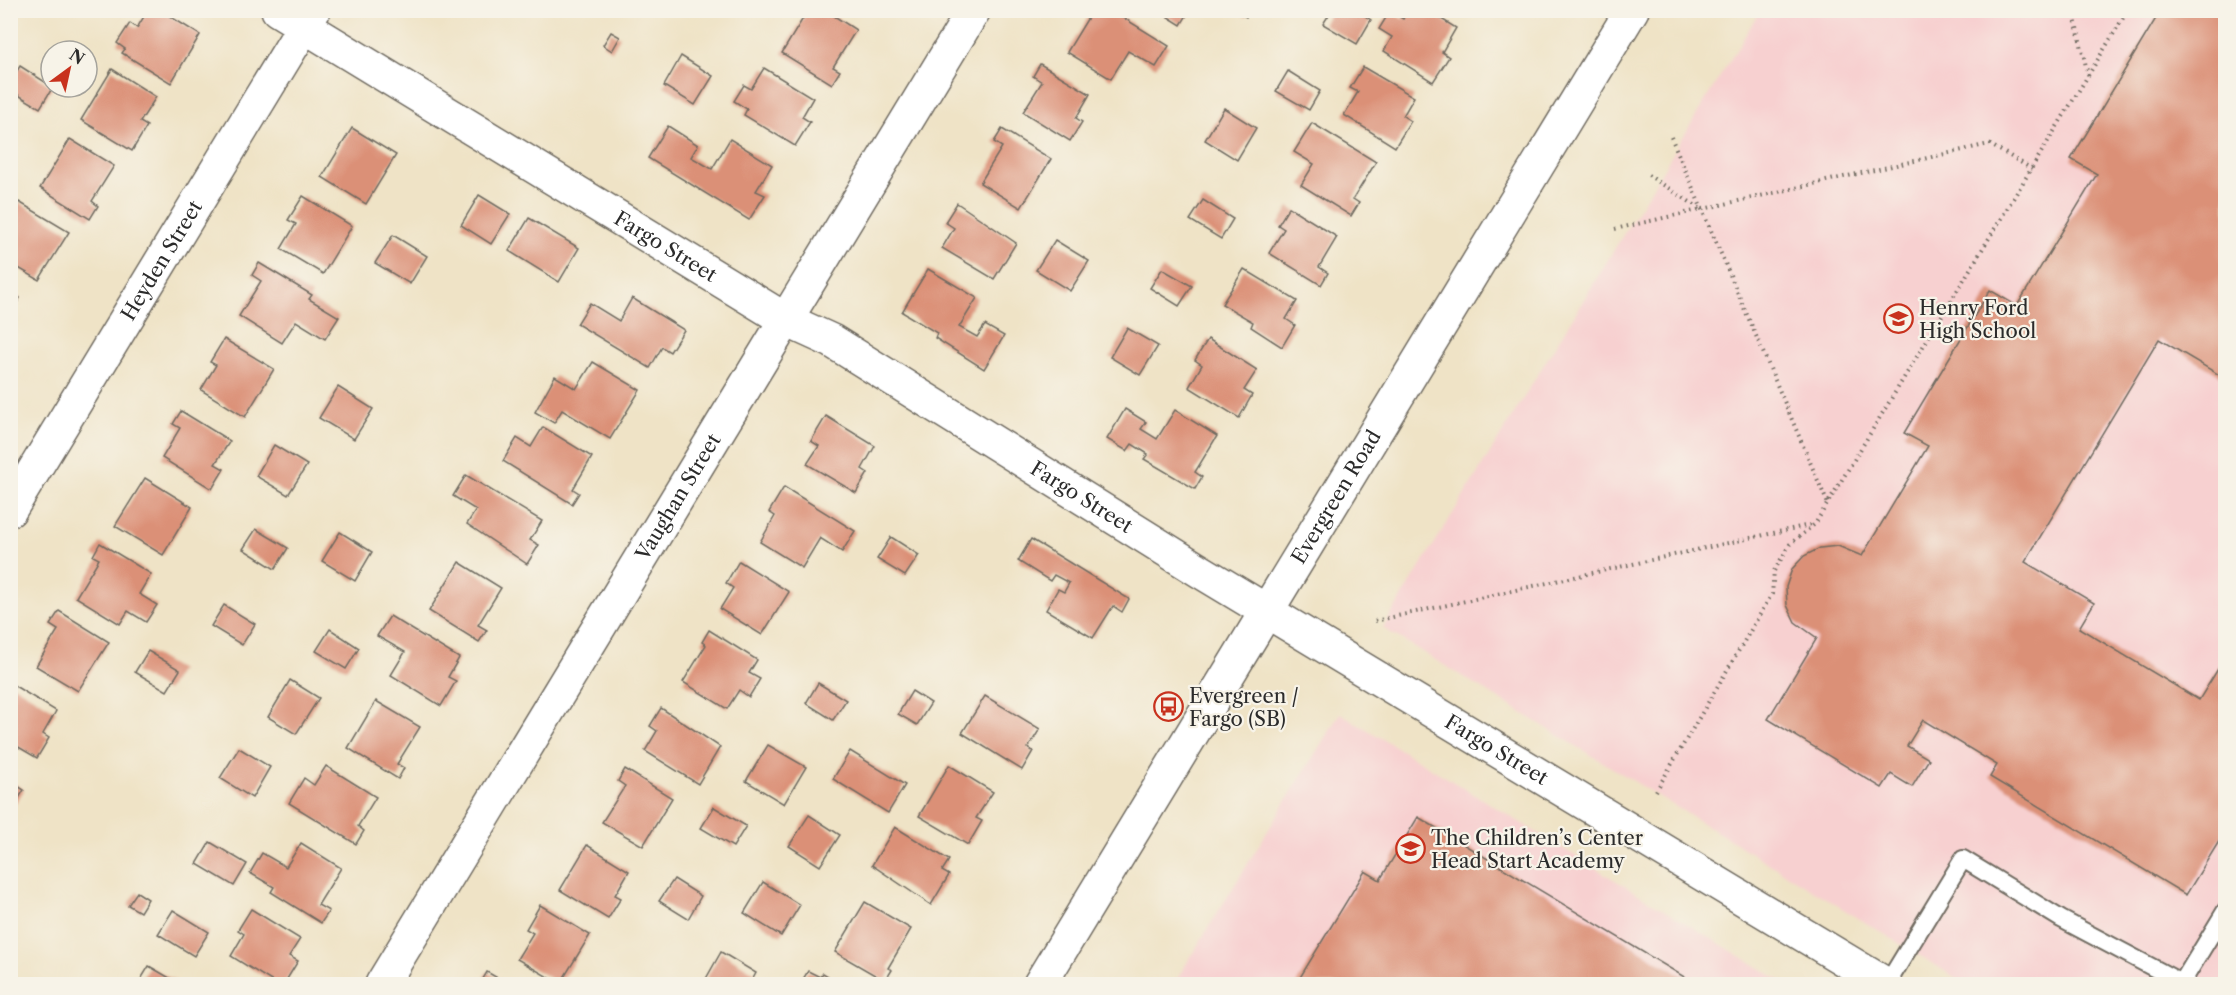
<svg xmlns="http://www.w3.org/2000/svg" width="2236" height="995" font-family="'Libre Caslon Text',serif">
  <rect width="100%" height="100%" fill="#f7f3e8"/>
  <filter id="ink" filterUnits="userSpaceOnUse"><feTurbulence type="fractalNoise" baseFrequency=".0167" numOctaves="2"/><feDisplacementMap in="SourceGraphic" scale="12" xChannelSelector="R" yChannelSelector="G"/><feConvolveMatrix kernelMatrix="1 2 1 2 8 2 1 2 1" color-interpolation-filters="sRGB"/></filter>
  <filter id="wash" filterUnits="userSpaceOnUse"><feTurbulence type="fractalNoise" baseFrequency=".008" numOctaves="4" result="noise"/><feDisplacementMap in="SourceGraphic" scale="24" xChannelSelector="R" yChannelSelector="G"/><feGaussianBlur stdDeviation="1.35" result="paint"/><feColorMatrix in="noise" values="0 0 0 0 0 0 0 0 0 0 0 0 0 0 0 0 0 1.4 0 .05"/><feComposite in="paint" operator="in"/></filter>
  <g filter="url(#wash)">
    <rect width="100%" height="100%" fill="#efe3c6"/>
    <g fill="#f7d0d0">
      <path d="M1760,11H2225V984H1966L1383,628Z"/>
      <path d="M1340,713L1786,984H1174Z"/>
    </g>
    <g id="blocks">
      <g fill="#db9077">
        <path d="M148,10H160L200,35L171,83L122,53L125,49L117,43L130,23L137,28Z"/>
        <path d="M808,10H825L856,30L833,67L840,71L832,84L782,53Z"/>
        <path d="M1079,10H1111L1169,46L1156,67L1128,51L1111,79L1067,52L1089,16Z"/>
        <path d="M1157,10H1190L1181,25Z"/>
        <path d="M1234,10H1250L1246,17Z"/>
        <path d="M1332,10H1356L1371,20L1357,44L1323,24Z"/>
        <path d="M1408,10H1427L1456,28L1442,52L1449,57L1433,82L1384,51L1392,37L1379,29L1390,11L1403,19Z"/>
        <path d="M2161,10H2226V379L2159,339L2025,562L2094,603L2079,628L2199,700L2226,656V830L2186,895L1990,777L1997,765L1923,720L1907,746L1929,759L1912,787L1891,774L1882,788L1768,719L1817,638L1795,622L1787,605L1786,587L1792,569L1804,556L1820,548L1838,546L1862,556L1928,446L1904,433L1990,290L2017,306L2097,174L2071,159Z"/>
        <path d="M611,32L620,37L612,51L603,45Z"/>
        <path d="M681,56L713,76L695,105L664,86Z"/>
        <path d="M1040,64L1090,94L1076,118L1082,122L1070,141L1023,112L1042,82L1033,76Z"/>
        <path d="M20,66L53,87L40,108L10,90V82Z"/>
        <path d="M1363,67L1414,97L1403,116L1411,121L1395,147L1344,115L1358,92L1350,88Z"/>
        <path d="M764,68L813,98L802,117L810,122L795,146L744,115L747,109L734,101L744,85L751,89Z"/>
        <path d="M112,69L156,97L140,122L147,126L132,151L81,120Z"/>
        <path d="M1288,71L1320,91L1309,110L1276,91Z"/>
        <path d="M1224,108L1256,128L1237,160L1205,140Z"/>
        <path d="M1312,123L1376,162L1353,199L1359,203L1351,216L1301,185L1314,164L1294,152Z"/>
        <path d="M668,126L698,145L691,157L712,169L730,139L772,165L756,191L765,195L749,220L648,158Z"/>
        <path d="M352,128L396,155L366,204L322,177Z"/>
        <path d="M1002,129L1051,159L1021,208L980,183L1002,147L994,142Z"/>
        <path d="M70,139L114,166L92,201L98,206L90,219L40,188Z"/>
        <path d="M479,195L510,214L491,244L461,225Z"/>
        <path d="M303,196L352,226L323,274L281,249L296,224L288,220Z"/>
        <path d="M1203,200L1233,219L1221,239L1190,220Z"/>
        <path d="M19,202L69,232L39,280L10,263V216Z"/>
        <path d="M957,203L1016,243L994,279L942,248L954,228L945,222Z"/>
        <path d="M1289,207L1337,237L1319,267L1328,273L1321,285L1269,253L1284,229L1278,225Z"/>
        <path d="M529,218L579,248L559,282L509,251Z"/>
        <path d="M393,235L427,256L410,284L375,263Z"/>
        <path d="M1055,240L1089,261L1070,291L1036,270Z"/>
        <path d="M259,263L312,295L309,299L339,317L325,339L296,321L282,343L239,316L261,281L252,275Z"/>
        <path d="M928,269L977,298L959,327L977,337L985,325L1004,336L984,369L935,338L937,333L902,312Z"/>
        <path d="M1162,269L1192,286L1179,306L1150,288Z"/>
        <path d="M1244,269L1297,301L1286,319L1295,325L1282,347L1251,327L1253,322L1222,304Z"/>
        <path d="M10,292L20,298L10,313Z"/>
        <path d="M632,298L684,330L670,352L662,347L650,368L577,324L590,303L619,321Z"/>
        <path d="M1127,328L1158,346L1140,375L1110,357Z"/>
        <path d="M224,339L274,369L245,417L201,390L216,365L210,362Z"/>
        <path d="M1208,339L1257,370L1244,390L1252,395L1239,418L1189,387L1202,365L1195,360Z"/>
        <path d="M593,362L640,390L610,439L562,410L554,423L535,412L555,376L576,389Z"/>
        <path d="M338,387L373,409L354,439L319,418Z"/>
        <path d="M1125,409L1146,422L1141,429L1157,439L1175,410L1217,436L1195,472L1202,477L1195,489L1144,459L1148,454L1132,444L1127,451L1107,439Z"/>
        <path d="M181,411L230,441L215,464L224,469L212,489L162,458L180,428L173,424Z"/>
        <path d="M826,416L875,446L862,469L868,473L856,493L807,464L819,446L811,441Z"/>
        <path d="M543,427L592,457L573,489L579,493L572,504L503,461L517,438L531,447Z"/>
        <path d="M274,445L307,465L288,495L256,476Z"/>
        <path d="M466,475L542,521L530,540L539,545L527,564L467,524L476,510L453,496Z"/>
        <path d="M145,478L192,507L163,555L115,526Z"/>
        <path d="M784,487L855,531L842,552L820,538L802,568L760,542L775,516L769,512Z"/>
        <path d="M256,529L288,548L275,569L243,549Z"/>
        <path d="M340,532L372,552L355,581L322,561Z"/>
        <path d="M891,537L919,555L905,576L877,559Z"/>
        <path d="M1031,539L1129,599L1122,612L1113,606L1093,638L1046,610L1058,589L1064,592L1069,583L1054,575L1050,581L1018,561Z"/>
        <path d="M100,543L151,574L139,594L157,605L146,622L128,611L120,624L76,597L99,559L93,556Z"/>
        <path d="M739,561L789,592L762,635L720,609L733,588L726,583Z"/>
        <path d="M459,562L501,588L478,625L487,630L479,642L429,611Z"/>
        <path d="M224,605L255,624L242,645L211,626Z"/>
        <path d="M59,611L109,642L78,691L36,666L58,630L50,625Z"/>
        <path d="M390,616L459,658L448,677L456,681L441,706L391,675L405,652L377,636Z"/>
        <path d="M330,629L359,648L346,669L316,651Z"/>
        <path d="M709,630L757,660L749,673L760,679L749,697L739,690L727,709L683,682L706,645L702,642Z"/>
        <path d="M148,651L180,670L167,691L135,672Z"/>
        <path d="M290,680L319,698L296,734L268,717Z"/>
        <path d="M10,683L56,711L43,734L49,738L37,758L10,742Z"/>
        <path d="M818,683L846,700L833,720L806,703Z"/>
        <path d="M912,691L931,703L917,725L898,714Z"/>
        <path d="M985,696L1040,729L1028,748L1033,751L1022,770L962,733Z"/>
        <path d="M376,701L420,727L397,764L404,768L398,779L348,748Z"/>
        <path d="M661,708L720,747L698,784L645,751L657,731L650,726Z"/>
        <path d="M768,745L806,767L784,804L746,781Z"/>
        <path d="M239,748L270,767L252,798L220,778Z"/>
        <path d="M850,751L905,785L888,813L833,779Z"/>
        <path d="M949,765L993,792L976,818L982,821L968,845L919,816Z"/>
        <path d="M326,766L376,797L358,826L364,831L356,844L289,803L304,778L314,785Z"/>
        <path d="M625,769L672,798L643,846L602,822L625,786L618,781Z"/>
        <path d="M10,781L24,790L10,812Z"/>
        <path d="M714,807L746,826L733,847L701,828Z"/>
        <path d="M809,815L840,835L820,866L789,846Z"/>
        <path d="M1418,817L1696,984H1296L1365,871L1380,880Z"/>
        <path d="M895,827L949,860L942,871L949,875L931,905L872,865Z"/>
        <path d="M210,842L247,864L234,886L197,864Z"/>
        <path d="M301,843L341,868L318,905L329,911L321,923L271,892L274,887L250,873L262,853L286,867Z"/>
        <path d="M587,845L629,871L615,895L621,898L608,919L560,890Z"/>
        <path d="M674,879L701,896L688,919L659,901Z"/>
        <path d="M763,882L800,905L781,936L744,913Z"/>
        <path d="M137,892L148,899L140,912L128,905Z"/>
        <path d="M865,902L911,929L888,968L892,970L885,981L835,952Z"/>
        <path d="M540,905L590,935L560,984L517,959L533,933L526,929Z"/>
        <path d="M251,909L300,939L289,956L298,961L284,984H276L231,956L244,934L238,930Z"/>
        <path d="M173,910L209,932L194,956L158,934Z"/>
        <path d="M721,952L756,973L750,984H703Z"/>
        <path d="M149,966L180,984H138Z"/>
        <path d="M808,971L820,977L823,973L841,984H800Z"/>
        <path d="M487,972L508,984H480Z"/>
      </g>
    </g>
  </g>
  <g filter="url(#ink)">
    <use href="#blocks" fill-opacity="0" stroke="#706b61" stroke-width="1.5"/>
    <g fill="none" stroke-linecap="round" stroke-linejoin="round">
      <defs>
        <g id="lane">
          <path d="M1887,984L1963,859L2061,919L2184,984"/>
          <path d="M2181,984L2226,910"/>
        </g>
        <g id="street">
          <path id="s1" d="M278,10L786,320L832,341L1200,571L1885,984"/>
          <path id="s2" d="M10,510L314,10"/>
          <path id="s3" d="M382,984L974,10"/>
        </g>
        <g id="secondary">
          <path id="s4" d="M1040,984L1632,10"/>
        </g>
      </defs>
      <use href="#lane" stroke="#706b61" stroke-width="20"/>
      <use href="#street" stroke="#706b61" stroke-width="36"/>
      <use href="#secondary" stroke="#706b61" stroke-width="36"/>
      <g stroke="#706b61" stroke-width="4" stroke-dasharray="1.5 4.5" stroke-linecap="butt">
        <path d="M2073,10L2088,75"/>
        <path d="M1671,137L1828,504"/>
        <path d="M1648,175L1701,209"/>
        <path d="M1615,229L1989,144L2032,169"/>
        <path d="M1375,621L1814,524"/>
        <path d="M1656,791L1772,594L1774,571L1790,544L1815,524L2128,10"/>
      </g>
      <use href="#lane" stroke="#fff" stroke-width="16"/>
      <use href="#street" stroke="#fff" stroke-width="33"/>
      <use href="#secondary" stroke="#fff" stroke-width="33"/>
    </g>
  </g>
  <defs>
    <symbol id="school-ring" viewBox="-11 -11 22 22"><circle r="9.5" fill="#f7f3e8" stroke="#c8321e" stroke-width="1.5"/><path d="M0-5L7-2L0 1L-7-2ZM-4 1L0 2.5L4 1V4Q0 6-4 4Z" fill="#c8321e"/></symbol>
    <symbol id="bus-ring" viewBox="-11 -11 22 22"><circle r="9.5" fill="#f7f3e8" stroke="#c8321e" stroke-width="1.5"/><path d="M-5-6H5V4H4V6H2V4H-2V6H-4V4H-5ZM-3.5-4V0h7V-4ZM-3.5 1.2v1.5H-2V1.2ZM2 1.2v1.5H3.5V1.2Z" fill="#c8321e"/></symbol>
  </defs>
  <g fill-rule="evenodd">
    <use href="#school-ring" x="1882" y="302" width="33" height="33"/>
    <use href="#bus-ring" x="1152" y="690" width="33" height="33"/>
    <use href="#school-ring" x="1394" y="832" width="33" height="33"/>
  </g>
  <g text-anchor="middle" stroke-width="4.5" stroke-linejoin="round" paint-order="stroke">
    <g font-size="20" fill="#2b2b2b" stroke="#f7f3e8">
      <text dy="7" stroke="none"><textPath href="#s1" startOffset="454">Fargo Street</textPath></text>
      <text dy="7" stroke="none"><textPath href="#s2" startOffset="292">Heyden Street</textPath></text>
      <text dy="7" stroke="none"><textPath href="#s3" startOffset="570">Vaughan Street</textPath></text>
      <text dy="7" stroke="none"><textPath href="#s1" startOffset="940">Fargo Street</textPath></text>
      <text dy="7" stroke="none"><textPath href="#s4" startOffset="570">Evergreen Road</textPath></text>
      <text dy="7" stroke="none"><textPath href="#s1" startOffset="1426">Fargo Street</textPath></text>
    </g>
    <g font-size="20" fill="#2b2b2b" stroke="#f7f3e8" text-anchor="start">
      <text x="1919" y="315">Henry Ford<tspan x="1919" dy="23">High School</tspan></text>
      <text x="1189" y="703">Evergreen /<tspan x="1189" dy="23">Fargo (SB)</tspan></text>
      <text x="1431" y="845">The Children’s Center<tspan x="1431" dy="23">Head Start Academy</tspan></text>
    </g>
  </g>
  <rect width="2236" height="995" fill="none" stroke="#f7f3e8" stroke-width="36"/>
  <g transform="translate(69 69) rotate(33)"><circle r="28" fill="#f7f3e8" stroke="#a5a39c" stroke-width="1.5"/>
  <path d="M0-4.5L10 22L0 15L-10 22Z" fill="#c8321e"/>
  <text y="-9" font-size="16" font-weight="bold" text-anchor="middle" fill="#2b2b2b">N</text>
  </g>
</svg>
